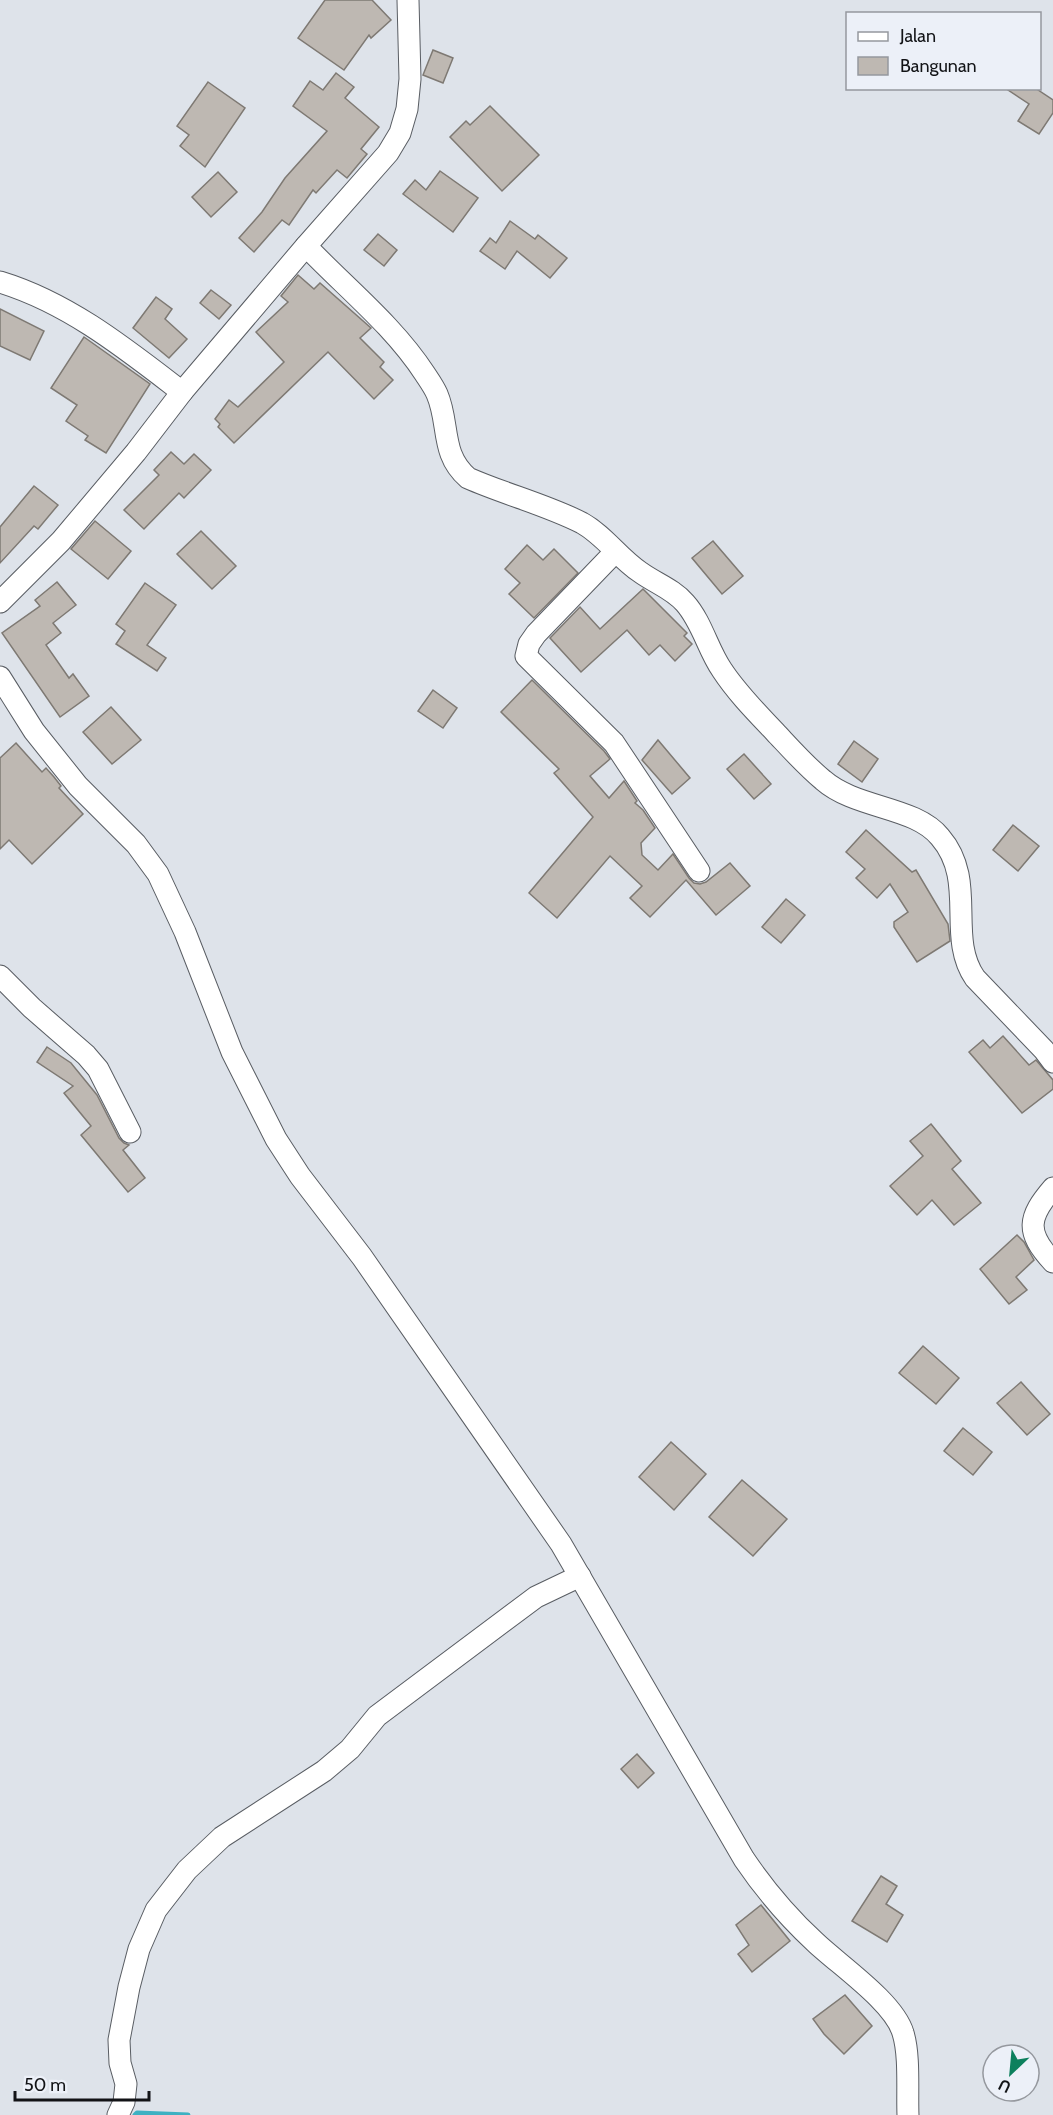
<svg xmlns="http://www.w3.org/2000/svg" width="1053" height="2115" font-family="Cabin,sans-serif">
  <rect width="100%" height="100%" fill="#dee3ea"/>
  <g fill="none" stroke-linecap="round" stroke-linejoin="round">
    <path stroke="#3eb1c2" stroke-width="5" d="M135,2115L137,2113L188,2115"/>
  </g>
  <g fill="#beb8b2" stroke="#7e7973" stroke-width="1.5">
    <path d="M325,0H372L391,20L371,38L369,35L344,70L298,38Z"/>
    <path d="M433,50L453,58L443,83L423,75Z"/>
    <path d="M336,73L354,87L345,98L379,127L361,149L367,154L347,178L337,170L316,193L313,190L289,225L282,220L254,252L239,238L262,212L285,178L327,131L293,106L310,81L323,90Z"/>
    <path d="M208,82L245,108L205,167L180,146L189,135L177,126Z"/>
    <path d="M1005,88H1035L1053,100V113L1039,134L1018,121L1029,104Z"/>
    <path d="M490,106L539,155L502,191L450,137L466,121L470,125Z"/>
    <path d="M440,171L478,198L453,232L403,194L415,180L426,190Z"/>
    <path d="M218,172L237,192L211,217L192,197Z"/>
    <path d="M510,221L535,239L538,235L567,258L550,278L517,251L505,269L480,251L490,238L496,243Z"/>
    <path d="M378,234L397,250L384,266L364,250Z"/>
    <path d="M298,275L314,289L320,283L371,328L360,338L384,362L380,367L393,380L374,399L328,352L234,443L218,427L220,424L215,419L229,400L238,407L284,362L256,332L288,302L281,296Z"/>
    <path d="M211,290L231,305L219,319L200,303Z"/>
    <path d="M156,297L172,309L165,319L187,339L169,358L133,328Z"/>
    <path d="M0,309L44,331L30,360L0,346Z"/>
    <path d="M84,337L150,384L106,453L85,440L88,436L66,421L77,405L51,388Z"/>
    <path d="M171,452L184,464L194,454L211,470L184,498L179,493L144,529L124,510L159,475L154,470Z"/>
    <path d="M34,486L58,505L38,529L34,526L0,563V527Z"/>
    <path d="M95,521L131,551L108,579L71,549Z"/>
    <path d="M201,531L236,566L212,589L177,554Z"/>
    <path d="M713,541L743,576L722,594L692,558Z"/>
    <path d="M527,545L543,560L554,549L578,573L534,618L509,594L520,583L505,569Z"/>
    <path d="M57,582L76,605L53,623L61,633L46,645L69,678L73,674L89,696L60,717L2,633L40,606L35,600Z"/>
    <path d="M145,583L176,605L147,645L166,658L157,671L116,644L125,631L116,624Z"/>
    <path d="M643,589L687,633L684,636L692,644L675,661L660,645L649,655L627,630L581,672L550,638L580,607L600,629Z"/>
    <path d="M532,680L604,751L610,759L590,776L609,798L624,781L637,801L635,803L643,810L655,828L641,843L642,855L658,870L673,854L689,878L694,883L700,884L706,882L730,863L750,886L716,915L686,880L650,917L630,898L642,886L610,856L557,918L529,893L593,817L554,773L559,769L501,712Z"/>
    <path d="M433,690L457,708L443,728L418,711Z"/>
    <path d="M111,707L141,740L112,764L83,732Z"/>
    <path d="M658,740L690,778L672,794L642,760Z"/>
    <path d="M854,741L878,759L862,782L838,764Z"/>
    <path d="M16,743L42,772L46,768L54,777L61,786L59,788L83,814L32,864L9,840L0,849V758Z"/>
    <path d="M744,754L771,784L754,799L727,769Z"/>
    <path d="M1013,825L1039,846L1018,871L993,850Z"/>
    <path d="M866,830L912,872L916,870L948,924L950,941L917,962L894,927V922L908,912L890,884L877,898L856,878L865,869L846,852Z"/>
    <path d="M786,899L805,915L781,943L762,927Z"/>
    <path d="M1003,1036L1029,1065L1036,1060L1053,1080V1089L1022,1113L969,1052L983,1040L990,1048Z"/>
    <path d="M47,1047L71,1063L97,1095L119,1138L124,1143L129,1145L123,1150L145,1178L128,1192L81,1135L91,1126L64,1093L73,1086L37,1062Z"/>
    <path d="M931,1124L961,1161L952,1169L981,1203L954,1225L932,1200L917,1215L890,1186L923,1156L910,1141Z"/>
    <path d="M1017,1235L1024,1242L1034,1260L1016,1277L1027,1290L1009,1304L980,1269Z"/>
    <path d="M923,1346L959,1378L936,1404L899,1373Z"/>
    <path d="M1021,1382L1050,1414L1027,1435L997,1403Z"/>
    <path d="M963,1428L992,1452L973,1475L944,1451Z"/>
    <path d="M671,1442L706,1474L674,1510L639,1477Z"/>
    <path d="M742,1480L787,1519L753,1556L709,1517Z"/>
    <path d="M637,1754L654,1773L638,1788L621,1769Z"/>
    <path d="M881,1876L897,1886L886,1904L903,1915L887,1942L852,1921Z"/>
    <path d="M761,1905L790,1941L752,1972L738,1954L749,1945L736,1925Z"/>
    <path d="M845,1995L872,2026L844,2054L824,2034L813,2019Z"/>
  </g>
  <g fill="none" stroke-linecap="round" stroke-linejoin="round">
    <defs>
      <g id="minor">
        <path d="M306,246C346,288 393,325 425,374C429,380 434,387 437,394C450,424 440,454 468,478C504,494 547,505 582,523C604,535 619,558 640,572C655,583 673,589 685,603C702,622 708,650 722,670C737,693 757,713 775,732C791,749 806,766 823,780C856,809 915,806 940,837C978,881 946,936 975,978L1044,1050L1053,1062"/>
        <path d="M0,282C69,303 126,349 182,392"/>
        <path d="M615,552L536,634L529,644L526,656L614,743L699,871"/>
        <path d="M0,602L61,541L136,452L182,392L306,246L388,153L400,133L407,109L410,79L408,0"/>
        <path d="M0,677L34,731L78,786L136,844L158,874L185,932L232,1052L276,1139L300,1176L362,1257L561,1544L744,1859C765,1890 788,1917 815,1942C839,1965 894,2002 903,2033C910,2055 907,2092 908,2115"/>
        <path d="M0,976L32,1008L86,1055L98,1069L130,1132"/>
        <path d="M1053,1188C1028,1217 1025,1232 1053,1262"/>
        <path d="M118,2115L124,2102L126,2084L120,2063L119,2040L129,1987L139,1949L156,1910L187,1870L222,1837L324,1771L350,1749L377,1716L536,1597L580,1576"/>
      </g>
    </defs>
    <use href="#minor" stroke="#595d63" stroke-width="23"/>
    <use href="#minor" stroke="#fff" stroke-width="21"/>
  </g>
  <rect x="846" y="12" width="195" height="78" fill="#ecf0f8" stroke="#95989e" stroke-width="1.5"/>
  <rect x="858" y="32" width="30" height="9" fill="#ffffff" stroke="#95989e" stroke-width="1.5"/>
  <text x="900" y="42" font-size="18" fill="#121316">Jalan</text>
  <rect x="858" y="57" width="30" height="18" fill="#beb8b2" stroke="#95989e" stroke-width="1.5"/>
  <text x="900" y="72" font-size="18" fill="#121316">Bangunan</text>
  <g transform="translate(1011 2073) rotate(206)"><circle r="28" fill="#ecf0f8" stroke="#95989e" stroke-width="1.5"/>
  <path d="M0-4.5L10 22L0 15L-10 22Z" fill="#0d805d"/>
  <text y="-9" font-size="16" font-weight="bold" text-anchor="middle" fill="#121316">U</text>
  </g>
  <path d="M15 2091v9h134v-9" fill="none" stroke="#121316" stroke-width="3"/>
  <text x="24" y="2091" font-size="18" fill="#121316" stroke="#ecf0f8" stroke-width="4.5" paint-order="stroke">50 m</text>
</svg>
